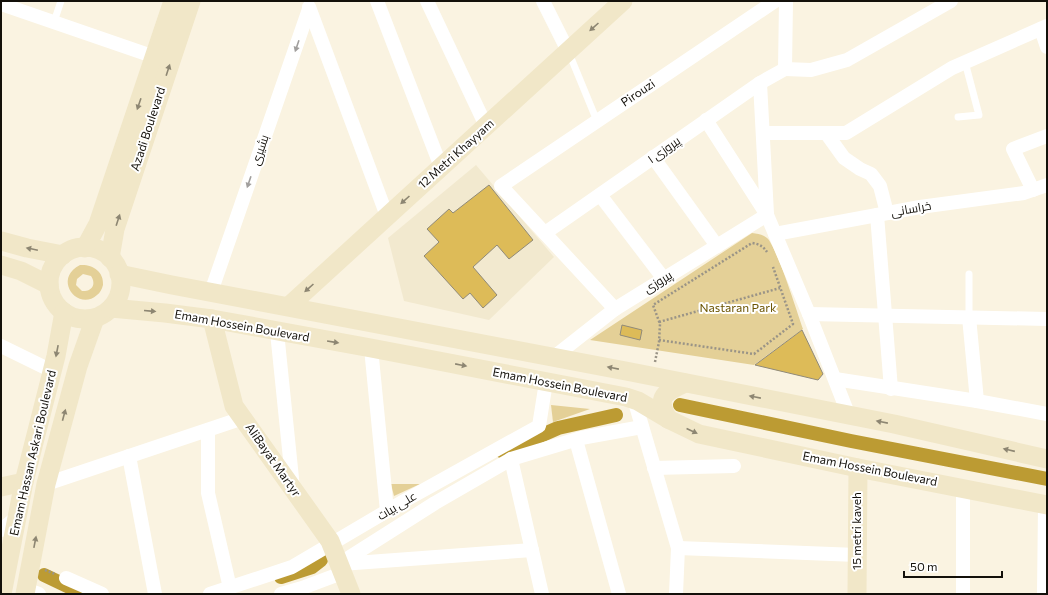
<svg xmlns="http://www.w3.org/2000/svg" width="1048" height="595" font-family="Commissioner,Cairo,sans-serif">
  <rect width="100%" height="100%" fill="#faf3e1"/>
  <path fill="#f2e9cf" d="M476,165L554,257L489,320L404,301L388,238Z"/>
  <g fill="#e4d097" fill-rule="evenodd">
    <path d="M752,233C758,234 762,234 767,238C777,247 797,312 803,329L754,365L590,340Z"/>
    <path d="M80,265C92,264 104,271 103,285C102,289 100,293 97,295C78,312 52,279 80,265ZM83,274L91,276C97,285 91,292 82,291L76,285L77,279Z"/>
    <path d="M551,405L590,409L553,422Z"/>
    <path d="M391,484H420L394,496Z"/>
  </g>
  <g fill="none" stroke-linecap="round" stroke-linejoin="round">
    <g stroke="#bc9b33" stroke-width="14">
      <path d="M680,405L851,441L1047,479"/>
      <path d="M501,451L515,447L558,428L616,415"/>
      <path d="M44,575L84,594"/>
      <path d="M281,577L312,567L321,560"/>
    </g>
  </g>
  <g fill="#ddbb58" stroke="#908a79">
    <path d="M489,185L533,240L509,259L497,245L473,267L497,295L483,308L470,293L463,299L424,256L439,242L427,229L449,209L453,213Z"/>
    <path d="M622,325L642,330L640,340L620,335Z"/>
    <path d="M802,330L823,374L818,380L755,365Z"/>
  </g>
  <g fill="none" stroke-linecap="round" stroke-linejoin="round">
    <g stroke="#9a9487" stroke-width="2.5" stroke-dasharray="2 2" stroke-linecap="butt">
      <path d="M659,322L780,288"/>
      <path d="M659,340L754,354L793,324L773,267"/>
      <path d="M655,362L659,342L660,324L653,305L752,243C759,244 763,246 767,252"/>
      <path d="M45,570L55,574"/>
    </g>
    <g stroke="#fff" stroke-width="7">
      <path d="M54,22L61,1"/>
      <path d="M569,53L597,121"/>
      <path d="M958,117L979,115L965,62"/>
      <path d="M969,274V317"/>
    </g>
    <g stroke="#fff" stroke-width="14">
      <path d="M377,1L441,167"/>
      <path d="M427,1L486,126"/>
      <path d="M543,1L568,51"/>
      <path d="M1,4L155,57"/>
      <path d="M309,7L387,216"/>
      <path d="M1041,29L1047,47"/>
      <path d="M785,69L811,70L847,60L951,1"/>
      <path d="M785,69L786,1"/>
      <path d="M760,83L767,214"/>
      <path d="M706,120L767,215L809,314L849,416"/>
      <path d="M763,133H846L952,68L1047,26"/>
      <path d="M826,133L844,158L860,169L871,174L880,186L887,213"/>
      <path d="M653,157L717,246"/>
      <path d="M1033,190L1013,149L1047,136"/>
      <path d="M600,195L664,279"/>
      <path d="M877,215L891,389"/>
      <path d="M545,233L760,83L785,69"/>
      <path d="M775,234L920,207L1024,193L1047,185"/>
      <path d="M211,292L309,9"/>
      <path d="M615,309L501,186L775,1"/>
      <path d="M809,314L1047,319"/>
      <path d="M969,317L977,401"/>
      <path d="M277,332L293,488"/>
      <path d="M1,346L52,371"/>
      <path d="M371,348L387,511"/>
      <path d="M554,357L615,309L767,215"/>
      <path d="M835,379L977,401L1047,414"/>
      <path d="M634,399L678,548L676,594"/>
      <path d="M208,430V493L230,588"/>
      <path d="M576,440L619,594"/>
      <path d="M129,456L155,594"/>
      <path d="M511,459L542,594"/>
      <path d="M654,468L734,466"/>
      <path d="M46,484L243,418"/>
      <path d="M1,530L17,517"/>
      <path d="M678,548L857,555"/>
      <path d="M339,564L435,503L511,459L581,438L642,427"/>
      <path d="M341,564L532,550"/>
      <path d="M66,578L102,594"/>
      <path d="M26,589L39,594"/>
      <path d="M210,594L292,567L404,501L539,426L546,382"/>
      <path d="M281,594L302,588L342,573"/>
      <path d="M963,594V488"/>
      <path d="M1044,594L1045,505"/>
    </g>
    <g stroke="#f1e7c8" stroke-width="19">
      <path d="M1,241L27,248L63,255"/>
      <circle cx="85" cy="283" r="36"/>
      <path d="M85,248L98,224L173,1"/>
      <path d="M110,258L115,229L191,1"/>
      <path d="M1,265L21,271L49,285"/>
      <path d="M119,274L172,285L631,372L894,424L1047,459"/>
      <path d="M289,306L623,1"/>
      <path d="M111,308L165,313L212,319L371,348L626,397L638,401L670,420L699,434L858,468L1047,505"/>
      <path d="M212,319L234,406L330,541L351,594"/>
      <path d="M668,419C655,397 665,392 685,383"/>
      <path d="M1,487L24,482"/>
      <path d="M2,594L24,482L56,356L64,312"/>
      <path d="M25,594L46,484L78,366L95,318"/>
      <path d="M857,594L858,468"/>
    </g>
  </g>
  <defs><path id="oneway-solid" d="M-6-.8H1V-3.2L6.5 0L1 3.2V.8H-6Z"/></defs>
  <g fill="#8d8672">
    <use href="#oneway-solid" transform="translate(594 27) rotate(138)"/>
    <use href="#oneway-solid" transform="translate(168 70) rotate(-72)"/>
    <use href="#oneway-solid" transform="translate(139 104) rotate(109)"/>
    <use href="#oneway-solid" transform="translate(405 200) rotate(138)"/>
    <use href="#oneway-solid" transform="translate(118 220) rotate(-72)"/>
    <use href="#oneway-solid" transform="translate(32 249) rotate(-168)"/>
    <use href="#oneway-solid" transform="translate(309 288) rotate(138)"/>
    <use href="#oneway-solid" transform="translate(150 311) rotate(5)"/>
    <use href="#oneway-solid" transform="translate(333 342) rotate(9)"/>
    <use href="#oneway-solid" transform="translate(57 351) rotate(101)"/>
    <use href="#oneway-solid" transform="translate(461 365) rotate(11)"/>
    <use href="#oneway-solid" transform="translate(613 368) rotate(-169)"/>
    <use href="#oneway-solid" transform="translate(755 397) rotate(-169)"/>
    <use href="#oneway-solid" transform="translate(64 415) rotate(-75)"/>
    <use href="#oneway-solid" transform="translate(882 422) rotate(-169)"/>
    <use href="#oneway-solid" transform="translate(692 431) rotate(25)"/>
    <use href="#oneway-solid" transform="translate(1009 450) rotate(-167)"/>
    <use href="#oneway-solid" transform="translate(35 542) rotate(-79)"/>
  </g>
  <g fill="#a19f9d">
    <use href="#oneway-solid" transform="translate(297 46) rotate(109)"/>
    <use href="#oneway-solid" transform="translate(249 182) rotate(109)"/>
  </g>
  <g text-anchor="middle" stroke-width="4" stroke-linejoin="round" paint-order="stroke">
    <g font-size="12" fill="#13100a" stroke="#fff">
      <text transform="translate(638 93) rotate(-34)" y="4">Pirouzi</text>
      <text transform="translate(148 129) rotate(-72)" y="4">Azadi Boulevard</text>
      <text transform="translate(260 150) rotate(-71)" y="4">بشیری</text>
      <text transform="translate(664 150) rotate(-35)" y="4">پیروزی ۱</text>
      <text transform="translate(456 154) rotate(-42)" y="4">12 Metri Khayyam</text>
      <text transform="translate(911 209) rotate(-10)" y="4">خراسانی</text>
      <text transform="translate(658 282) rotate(-32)" y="4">پیروزی</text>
      <text transform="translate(242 326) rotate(10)" y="4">Emam Hossein Boulevard</text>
      <text transform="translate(560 385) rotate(11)" y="4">Emam Hossein Boulevard</text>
      <text transform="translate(33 453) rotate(-77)" y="4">Emam Hassan Askari Boulevard</text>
      <text transform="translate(273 460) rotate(55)" y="4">AliBayat Martyr</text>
      <text transform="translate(870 469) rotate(11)" y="4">Emam Hossein Boulevard</text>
      <text transform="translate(397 506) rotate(-31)" y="4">علی بیات</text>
      <text transform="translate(857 531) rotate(-90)" y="4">15 metri kaveh</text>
    </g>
    <g font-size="12" fill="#6b5402" stroke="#fff">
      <text x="738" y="312">Nastaran Park</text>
    </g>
  </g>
  <rect width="1048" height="595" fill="none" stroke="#13100a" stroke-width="4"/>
  <path d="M904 571v6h98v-6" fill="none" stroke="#13100a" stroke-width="2"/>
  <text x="910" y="571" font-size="12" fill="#13100a" stroke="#ffffff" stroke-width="3" paint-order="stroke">50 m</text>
</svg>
